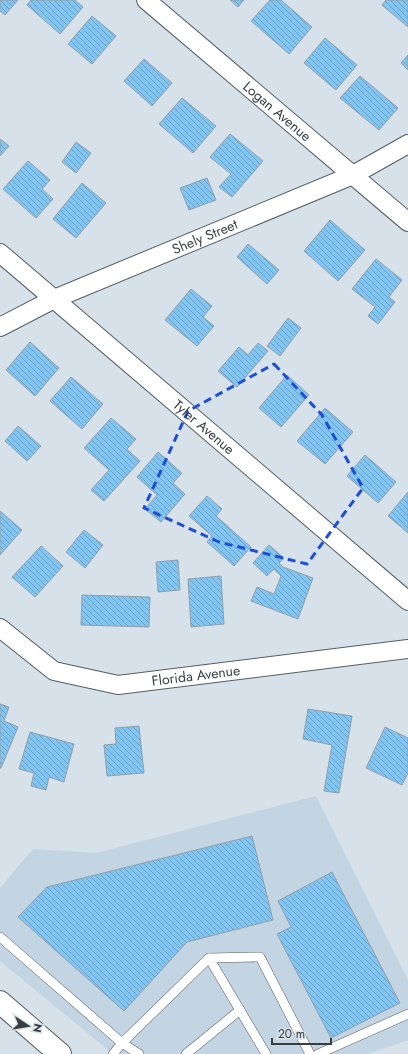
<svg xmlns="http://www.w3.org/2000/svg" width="408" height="1054" font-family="Jost,sans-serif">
  <defs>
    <pattern id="building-back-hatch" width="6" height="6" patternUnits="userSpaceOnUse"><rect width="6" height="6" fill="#80c6f5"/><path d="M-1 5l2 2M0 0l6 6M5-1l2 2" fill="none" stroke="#6aa2c8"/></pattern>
  </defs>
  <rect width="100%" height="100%" fill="#d6e1ea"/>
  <path fill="#c3d5e3" d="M316,796L408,980V1040L368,1054H113L0,961V888L33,849L96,853Z"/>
  <g fill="url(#building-back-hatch)" stroke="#949fa7">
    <path d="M0,0H18L5,15L0,11Z"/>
    <path d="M31,0H75L83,7L60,34L27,5Z"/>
    <path d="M230,0H244L238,7Z"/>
    <path d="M270,0H281L312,27L289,54L251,21Z"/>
    <path d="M386,0H408V27L382,5Z"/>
    <path d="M92,16L116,36L92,64L68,44Z"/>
    <path d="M325,38L357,65L336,90L304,63Z"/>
    <path d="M408,55V70L401,63Z"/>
    <path d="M144,59L172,83L152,106L124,81Z"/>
    <path d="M360,76L398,108L379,130L340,98Z"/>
    <path d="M182,98L216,126L193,153L159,124Z"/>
    <path d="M230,134L263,161L232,197L219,187L231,174L210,157Z"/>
    <path d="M0,139L9,146L0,156Z"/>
    <path d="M76,142L91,153L76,173L62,162Z"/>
    <path d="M28,161L50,180L42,189L53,199L36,218L3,189Z"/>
    <path d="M207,178L216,200L189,210L180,188Z"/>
    <path d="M82,183L106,203L76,238L53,219Z"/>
    <path d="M330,220L365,250L338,281L304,251Z"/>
    <path d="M248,244L279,270L267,284L237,257Z"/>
    <path d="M376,259L402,280L389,297L395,302L378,324L368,316L375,307L352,289Z"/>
    <path d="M191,289L212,306L203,317L214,326L197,346L165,320Z"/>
    <path d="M288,318L301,328L280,356L267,346Z"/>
    <path d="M30,342L59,368L35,396L6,370Z"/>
    <path d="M258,343L268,351L237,387L218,371L239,347L248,355Z"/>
    <path d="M287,375L309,395L281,427L259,408Z"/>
    <path d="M71,377L103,404L82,429L50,401Z"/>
    <path d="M325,408L353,432L325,464L297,441Z"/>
    <path d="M111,418L136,439L127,449L140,461L104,501L91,490L109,470L84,448Z"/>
    <path d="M18,426L41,446L27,461L5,441Z"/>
    <path d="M158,452L182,473L173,483L185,494L161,522L145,509L157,495L137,477Z"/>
    <path d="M365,455L396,482L378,503L347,476Z"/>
    <path d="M408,492V533L388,516Z"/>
    <path d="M207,496L222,509L216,516L251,547L234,566L207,542L212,536L189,516Z"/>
    <path d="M0,511L22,530L0,555Z"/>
    <path d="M84,530L103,545L85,568L66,552Z"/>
    <path d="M269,545L284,558L279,563L283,567L313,578L298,619L251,601L257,587L274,594L281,576L274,569L267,576L253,563Z"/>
    <path d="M41,546L63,566L35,597L12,577Z"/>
    <path d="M178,560L180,590L158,592L156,562Z"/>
    <path d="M221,576L224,624L191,627L188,579Z"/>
    <path d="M82,595L150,597L149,627L81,625Z"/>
    <path d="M0,704L9,707L4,721L18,727L1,768H0Z"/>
    <path d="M308,709L352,716L339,793L324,791L332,745L303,739Z"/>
    <path d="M139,726L144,773L107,776L104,745L116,744L115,728Z"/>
    <path d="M385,727L408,738V773L402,785L366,768Z"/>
    <path d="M30,732L74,744L64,782L49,777L46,790L31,786L34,773L19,769Z"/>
    <path d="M252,836L273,920L187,942L124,1011L18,917L47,887Z"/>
    <path d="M332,872L400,1003L331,1038L277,934L291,927L278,901Z"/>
  </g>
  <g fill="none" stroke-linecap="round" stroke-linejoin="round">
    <defs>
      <g id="lane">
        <path d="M0,937L122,1043L209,958"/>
        <path d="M113,1054L122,1043L139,1054"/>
        <path d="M186,1054L240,1010"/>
        <path d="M266,1054L209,958L260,957L310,1054"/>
        <path d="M318,1054L408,1014"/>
      </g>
      <g id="street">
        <path id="s1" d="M146,0L408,222"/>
        <path id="s2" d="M0,253L408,601"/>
        <path id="s3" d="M0,327L54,299L353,175L408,144"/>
        <path id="s4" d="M0,628L54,671L118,685L408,649"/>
      </g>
      <path id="secondary" d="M0,1002L60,1054"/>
    </defs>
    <use href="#lane" stroke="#545e65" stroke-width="10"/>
    <use href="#street" stroke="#545e65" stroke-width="20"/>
    <use href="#secondary" stroke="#545e65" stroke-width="24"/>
    <use href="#lane" stroke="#fff" stroke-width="9"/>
    <use href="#street" stroke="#fff" stroke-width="18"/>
    <use href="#secondary" stroke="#fff" stroke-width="22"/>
  </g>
  <path fill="none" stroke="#1d4ed8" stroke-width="3" stroke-dasharray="8 5" stroke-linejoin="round" d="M274,364L322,415L363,488L307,564L219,542L144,508L188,411Z"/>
  <g text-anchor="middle" stroke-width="3.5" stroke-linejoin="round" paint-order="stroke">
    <g font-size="14" fill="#383d40" stroke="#d6e1ea">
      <text dy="5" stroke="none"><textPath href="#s1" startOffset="172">Logan Avenue</textPath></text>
      <text dy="5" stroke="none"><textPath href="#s3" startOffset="224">Shely Street</textPath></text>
      <text dy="5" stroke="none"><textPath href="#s2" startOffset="268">Tyler Avenue</textPath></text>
      <text dy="5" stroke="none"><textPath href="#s4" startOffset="213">Florida Avenue</textPath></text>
    </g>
  </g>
  <g transform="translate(28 1026) rotate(102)" stroke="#d6e1ea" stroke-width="3" paint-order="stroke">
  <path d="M0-3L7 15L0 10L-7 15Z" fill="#383d40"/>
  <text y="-6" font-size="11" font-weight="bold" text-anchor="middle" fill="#383d40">N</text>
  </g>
  <path d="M272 1038v6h59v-6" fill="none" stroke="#383d40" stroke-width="2"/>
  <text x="278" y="1038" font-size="12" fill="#383d40" stroke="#d6e1ea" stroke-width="3" paint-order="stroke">20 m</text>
</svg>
